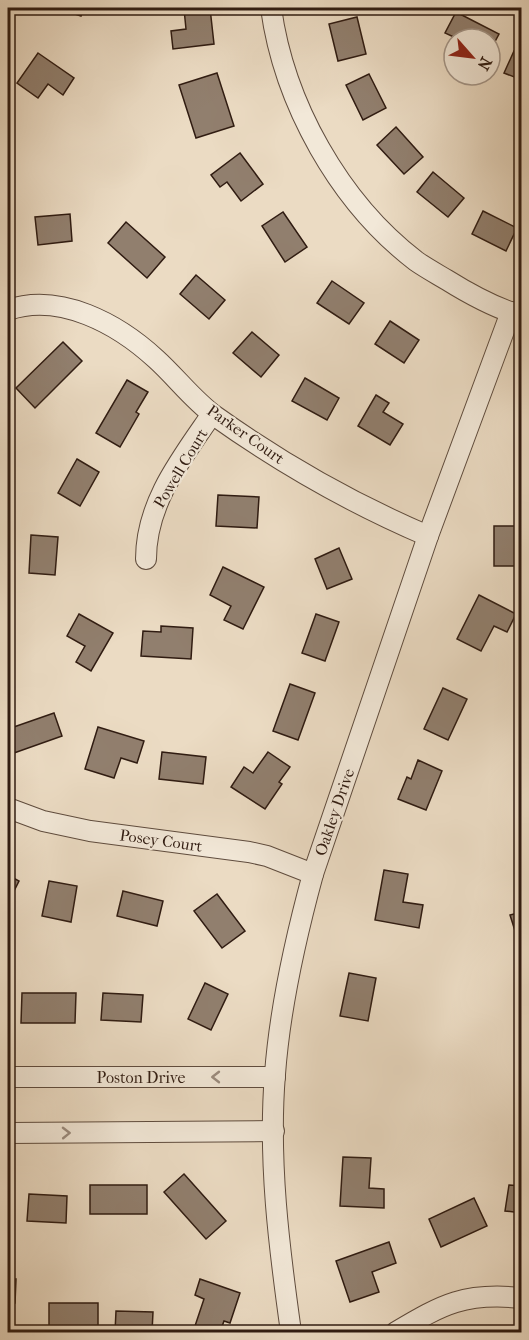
<svg xmlns="http://www.w3.org/2000/svg" width="529" height="1340" font-family="'IM FELL French Canon',serif">
  <rect width="100%" height="100%" fill="#ebdbc3"/>
  <filter id="stains"><feTurbulence type="fractalNoise" baseFrequency=".00333" numOctaves="4"/><feColorMatrix values="0 0 0 0 .2 0 0 0 0 .09 0 0 0 0 .02 0 0 0 .5 -.17"/></filter>
  <radialGradient id="worn" r=".72"><stop offset=".6" stop-color="#630" stop-opacity="0"/><stop offset="1" stop-color="#630" stop-opacity=".3"/></radialGradient>
  <g fill="#917f6e" stroke="#301c12" stroke-width="1.5">
    <path d="M57,8H84L81,16Z"/>
    <path d="M210,8L214,44L173,49L171,31L186,29L184,9Z"/>
    <path d="M456,12L499,34L490,51V39H458L445,33Z"/>
    <path d="M357,17L366,54L338,61L329,24Z"/>
    <path d="M514,51L522,54V80L504,73Z"/>
    <path d="M38,53L74,78L63,95L48,84L38,98L17,83Z"/>
    <path d="M217,73L234,126L196,138L179,85Z"/>
    <path d="M369,74L386,108L363,120L346,85Z"/>
    <path d="M396,127L423,157L404,174L377,145Z"/>
    <path d="M240,153L263,184L241,201L227,182L220,187L211,175Z"/>
    <path d="M433,172L464,198L448,217L417,192Z"/>
    <path d="M483,211L517,228L506,251L472,234Z"/>
    <path d="M283,212L307,247L285,262L262,226Z"/>
    <path d="M70,214L72,241L38,245L35,217Z"/>
    <path d="M126,222L165,257L147,278L108,243Z"/>
    <path d="M8,224H10L11,259H8Z"/>
    <path d="M196,275L225,300L209,319L180,294Z"/>
    <path d="M332,281L364,303L349,324L317,303Z"/>
    <path d="M390,321L419,340L404,363L375,344Z"/>
    <path d="M252,332L279,355L261,377L233,353Z"/>
    <path d="M63,342L82,361L35,408L16,388Z"/>
    <path d="M305,378L339,398L327,420L292,401Z"/>
    <path d="M127,380L148,392L136,412L139,414L120,447L96,433Z"/>
    <path d="M376,395L389,403L383,412L403,424L390,445L358,426Z"/>
    <path d="M77,459L99,472L80,506L58,493Z"/>
    <path d="M218,495L259,497L257,528L216,526Z"/>
    <rect x="494" y="526" width="28" height="40"/>
    <path d="M31,535L58,537L55,575L29,573Z"/>
    <path d="M339,548L352,579L327,589L315,559Z"/>
    <path d="M223,567L264,587L243,629L224,620L231,606L210,595Z"/>
    <path d="M479,595L516,614L507,632L494,626L481,651L457,639Z"/>
    <path d="M79,614L113,633L91,671L76,662L85,646L67,636Z"/>
    <path d="M316,614L339,622L325,661L302,653Z"/>
    <path d="M161,626L193,628L191,659L141,656L143,631L161,632Z"/>
    <path d="M290,684L315,693L298,740L273,731Z"/>
    <path d="M443,688L467,699L448,740L424,729Z"/>
    <path d="M54,713L62,736L14,753L8,729Z"/>
    <path d="M98,727L144,741L137,763L121,758L114,778L85,769Z"/>
    <path d="M162,752L206,757L203,784L159,779Z"/>
    <path d="M268,752L290,767L279,782L282,784L265,809L231,787L244,767L253,773Z"/>
    <path d="M418,760L442,771L426,810L398,799L407,777L411,779Z"/>
    <path d="M384,870L408,874L403,902L423,905L419,928L375,920Z"/>
    <path d="M8,875L19,881L8,903Z"/>
    <path d="M49,881L77,886L71,922L42,916Z"/>
    <path d="M123,891L163,901L157,926L117,916Z"/>
    <path d="M217,894L245,931L222,948L194,911Z"/>
    <path d="M522,912V953L510,915Z"/>
    <path d="M349,973L376,978L368,1021L340,1016Z"/>
    <path d="M205,983L228,994L211,1030L188,1019Z"/>
    <path d="M22,993H76L75,1023H21Z"/>
    <path d="M103,993L143,995L141,1022L101,1020Z"/>
    <path d="M343,1157L371,1158L369,1188L384,1189V1208L340,1206Z"/>
    <path d="M184,1174L226,1221L206,1239L164,1192Z"/>
    <rect x="90" y="1185" width="57" height="29"/>
    <path d="M509,1185L522,1186V1213L505,1211Z"/>
    <path d="M29,1194L67,1196L66,1223L27,1221Z"/>
    <path d="M474,1198L487,1226L441,1247L429,1219Z"/>
    <path d="M389,1242L396,1263L372,1272L379,1292L350,1302L336,1261Z"/>
    <path d="M8,1279H16L15,1303H8Z"/>
    <path d="M200,1279L240,1293L230,1323L224,1321L220,1332H204L194,1329L204,1299L195,1295Z"/>
    <rect x="49" y="1303" width="49" height="29"/>
    <path d="M116,1311L153,1312L152,1332H115Z"/>
  </g>
  <g fill="none" stroke-linecap="round" stroke-linejoin="round">
    <defs>
      <g id="street">
        <path d="M271,8C284,103 339,202 416,261C426,268 437,274 447,280C471,295 495,308 522,316"/>
        <path d="M8,310C60,292 118,324 156,359C176,377 193,400 215,416C281,463 353,504 428,536"/>
        <path d="M146,559C146,503 181,459 212,414"/>
        <path d="M8,808L43,821L90,831L249,852L267,856L313,874"/>
        <path d="M8,1077H275"/>
        <path d="M8,1133L274,1131"/>
        <path d="M291,1332C279,1247 268,1160 275,1074C280,1006 295,940 313,874L428,536L511,312"/>
        <path d="M396,1332C443,1304 465,1292 522,1298"/>
      </g>
    </defs>
    <use href="#street" stroke="#5f4c3e" stroke-width="22"/>
    <use href="#street" stroke="#f2e8d8" stroke-width="20"/>
  </g>
  <defs><path id="oneway-chevron" d="M-2-3.5L2.5 0L-2 3.5" fill="none" stroke-width="1.6" stroke-linecap="round" stroke-linejoin="round" transform="scale(1.5)"/></defs>
  <g stroke="#9b8c7f">
    <use href="#oneway-chevron" transform="translate(216 1077) rotate(180)"/>
    <use href="#oneway-chevron" transform="translate(66 1133) rotate(-1)"/>
  </g>
  <g text-anchor="middle" stroke-width="4.5" stroke-linejoin="round" paint-order="stroke">
    <g font-size="16" fill="#301c12" stroke="#f2e8d8">
      <text transform="translate(246 434) rotate(35)" y="6">Parker Court</text>
      <text transform="translate(180 468) rotate(-59)" y="6">Powell Court</text>
      <text transform="translate(334 812) rotate(-71)" y="6">Oakley Drive</text>
      <text transform="translate(161 840) rotate(8)" y="6">Posey Court</text>
      <text x="141" y="1083">Poston Drive</text>
    </g>
  </g>
  <rect width="529" height="1340" fill="none" stroke="#ebdbc3" stroke-width="30"/>
  <rect x="9" y="9" width="511" height="1322" fill="none" stroke="#301c12" stroke-width="3"/>
  <rect x="15" y="15" width="499" height="1310" fill="none" stroke="#301c12" stroke-width="1.5"/>
  <g transform="translate(472 57) rotate(118)"><circle r="28" fill="#f2e8d8" stroke="#a49689" stroke-width="1.5"/>
  <path d="M0-4.5L10 22L0 15L-10 22Z" fill="#8f2418"/>
  <text y="-9" font-size="16" font-weight="bold" text-anchor="middle" fill="#301c12">N</text>
  </g>
  <rect width="100%" height="100%" filter="url(#stains)"/>
  <rect width="100%" height="100%" fill="url(#worn)"/>
</svg>
